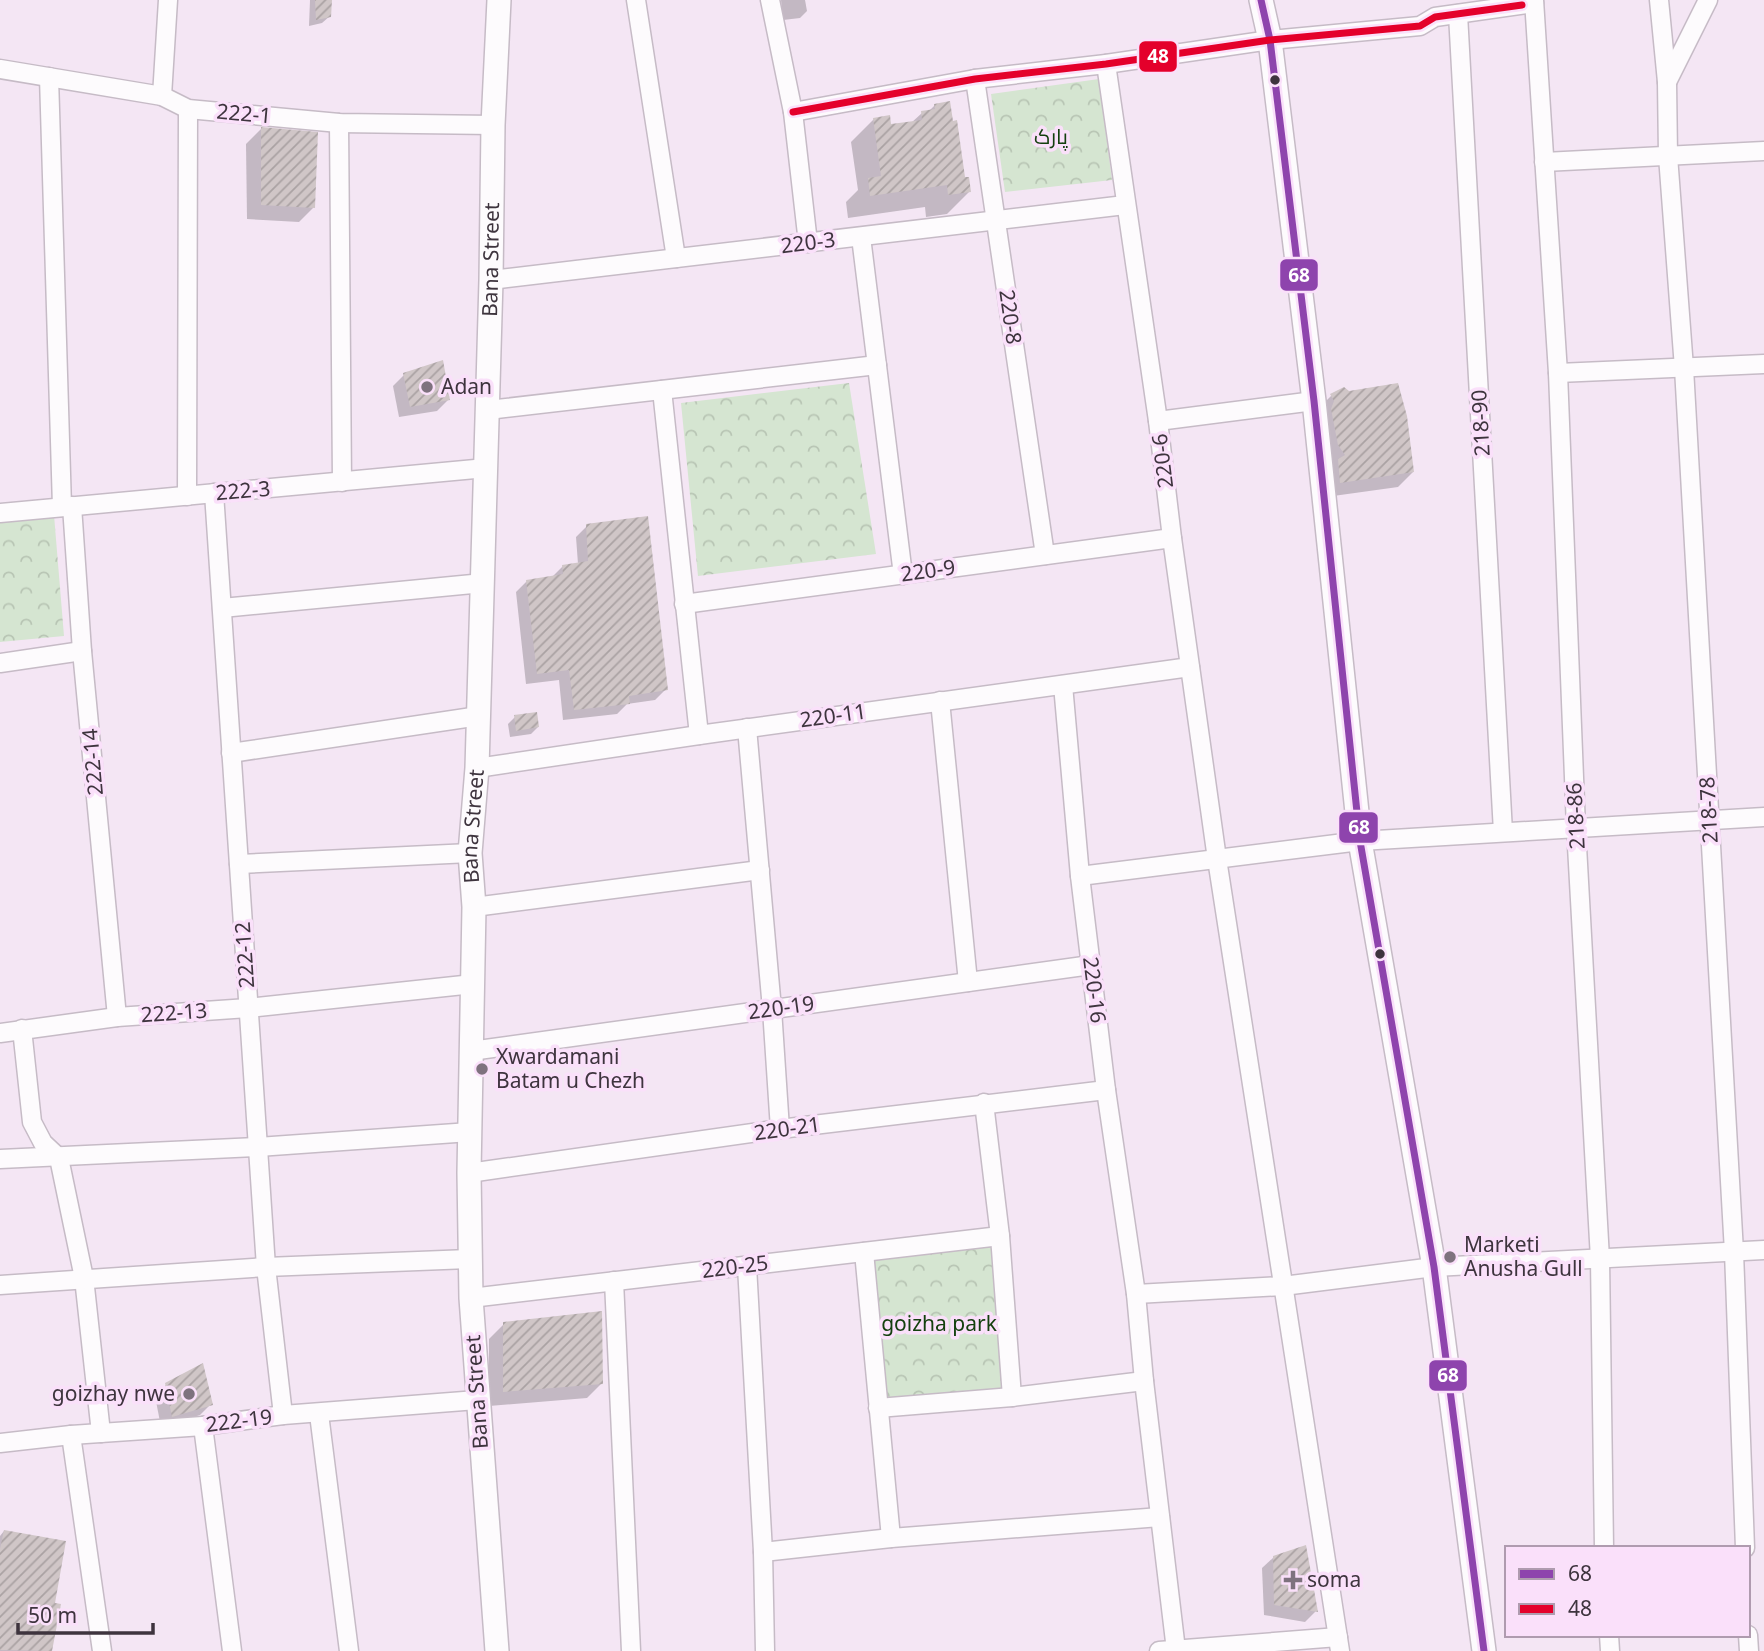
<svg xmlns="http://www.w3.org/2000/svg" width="1764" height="1651" font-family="'Noto Sans',Cairo,sans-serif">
  <defs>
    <pattern id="park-crowns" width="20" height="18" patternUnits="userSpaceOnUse" patternTransform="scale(1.75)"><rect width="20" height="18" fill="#d5e5d1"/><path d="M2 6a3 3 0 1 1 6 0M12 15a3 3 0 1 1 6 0" fill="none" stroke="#b8c5b4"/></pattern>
    <pattern id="building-hatch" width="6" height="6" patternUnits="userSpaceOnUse" patternTransform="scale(1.75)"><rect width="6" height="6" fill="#d0c6c7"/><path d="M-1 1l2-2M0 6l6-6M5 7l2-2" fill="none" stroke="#aaa2a3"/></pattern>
  </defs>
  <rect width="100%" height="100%" fill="#f4e6f4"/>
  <g fill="url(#park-crowns)">
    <path d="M1099,79L1112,180L1005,192L991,94Z"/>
    <path d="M849,383L876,554L698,576L681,403Z"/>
    <path d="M54,515L64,636L0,642V520Z"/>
    <path d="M1000,1236L1012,1397L878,1408L864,1252Z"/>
  </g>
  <g fill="#0003">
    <path d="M310,0H330V16L322,23L309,26Z"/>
    <path d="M781,0H805L807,11L800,18L783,20Z"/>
    <path d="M935,105L970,191L947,214L926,217L925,207L848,218L846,202L858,190L851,142L874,119L890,126L911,123L922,113L928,112Z"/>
    <path d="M261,129L314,207L299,222L247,219L246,144Z"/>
    <path d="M404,375L448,400L437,411L399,417L393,386Z"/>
    <path d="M1344,389L1413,472L1398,487L1326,497L1316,411L1331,396Z"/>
    <path d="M587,526L666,689L655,700L627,704L617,714L563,720L559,680L526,684L516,592L527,581L551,578L563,566L578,564L576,537Z"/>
    <path d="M515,717L538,727L531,734L510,737L508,724Z"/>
    <path d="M504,1324L602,1383L587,1398L489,1406V1339Z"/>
    <path d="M166,1385L211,1404L200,1415L161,1427L155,1396Z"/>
    <path d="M4,1531L53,1604L59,1605L50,1651H0V1536Z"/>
    <path d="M1274,1557L1316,1611L1305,1622L1264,1615L1262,1568Z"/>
  </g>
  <g fill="url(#building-hatch)">
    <path d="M315,0H332L331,17L316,20Z"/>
    <path d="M950,101L953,121L957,120L965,177H969L971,192L948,195L947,185L870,196L868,178L881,176L873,118L890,115L891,124L922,120L921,111L935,109L934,104Z"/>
    <path d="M261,127L318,132L315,208L261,205Z"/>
    <path d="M443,360L450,400L410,407L403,373Z"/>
    <path d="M1398,383L1407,416L1414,472L1340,483L1338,459L1345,455L1338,445L1331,409L1334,401L1330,394L1344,387L1349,391Z"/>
    <path d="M648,516L668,690L629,696L630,704L574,710L569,670L537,674L526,580L563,574L562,565L588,561L586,524Z"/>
    <path d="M537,712L539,727L516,731L514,715Z"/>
    <path d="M602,1311L603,1384L503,1392V1322Z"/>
    <path d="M203,1363L213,1405L172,1417L165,1383Z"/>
    <path d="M4,1530L66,1541L55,1603L61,1604L52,1651L0,1650V1549Z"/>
    <path d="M1306,1545L1318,1612L1274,1605L1273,1556Z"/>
  </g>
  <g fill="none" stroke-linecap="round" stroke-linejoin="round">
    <defs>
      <g id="minor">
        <path d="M636,0L676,258"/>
        <path d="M770,0L793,112L808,243"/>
        <path d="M1534,0L1558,373L1576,828L1600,1259L1604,1548"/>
        <path d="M1659,0L1667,82L1668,156L1684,368L1734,1252L1745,1548"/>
        <path d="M1458,14L1503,832"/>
        <path d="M1106,64L1158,421L1172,538L1217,859L1340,1651"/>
        <path d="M0,69L162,96L188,109L339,123L493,125"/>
        <path d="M49,77L62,507"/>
        <path d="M975,79L1045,555"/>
        <path d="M1667,82L1708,0"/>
        <path d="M162,96L168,0"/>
        <path d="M793,112L975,79L1106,64L1270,40L1420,26L1435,17L1534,3"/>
        <path d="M339,123L342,482"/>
        <path d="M1544,162L1764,151"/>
        <path d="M861,237L903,575"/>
        <path d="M491,280L1125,205"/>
        <path d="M1558,373L1764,364"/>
        <path d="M662,390L699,735"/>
        <path d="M488,410L877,365"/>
        <path d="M1158,421L1314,401"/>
        <path d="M214,493L266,1267L283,1415"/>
        <path d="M187,496L188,109"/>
        <path d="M72,506L82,651L117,1017"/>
        <path d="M0,513L486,468"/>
        <path d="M684,604L1172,538"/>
        <path d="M222,608L483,583"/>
        <path d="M0,663L82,651"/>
        <path d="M1063,685L1080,876L1106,1090L1136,1294L1144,1381L1176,1650"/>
        <path d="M940,701L968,982"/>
        <path d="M747,728L772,1009L780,1129"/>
        <path d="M231,753L479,716"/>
        <path d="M477,768L699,735L1190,667"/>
        <path d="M239,864L470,853"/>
        <path d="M1080,876L1360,841L1764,817"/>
        <path d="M474,907L760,870"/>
        <path d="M22,1029L32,1122L43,1143L59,1158L84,1278L101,1433"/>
        <path d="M0,1033L117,1017L248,1008L473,984"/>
        <path d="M471,1051L1091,965"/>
        <path d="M984,1103L1000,1236L1012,1397"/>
        <path d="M0,1159L258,1147L470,1132"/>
        <path d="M469,1173L780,1129L1106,1090"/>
        <path d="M864,1252L891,1538"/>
        <path d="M747,1266L763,1552L765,1651"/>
        <path d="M614,1281L631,1651"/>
        <path d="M0,1285L266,1267L469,1259"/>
        <path d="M1136,1294L1283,1286L1434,1267L1764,1250"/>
        <path d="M471,1298L1000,1236"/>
        <path d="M878,1408L1012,1397L1144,1381"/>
        <path d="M319,1414L349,1651"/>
        <path d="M203,1426L232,1651"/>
        <path d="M71,1435L102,1651"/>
        <path d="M0,1443L71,1435L203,1426L283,1415L477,1400"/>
        <path d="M763,1552L891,1538L1160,1517"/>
        <path d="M1609,1635L1610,1651"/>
        <path d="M1748,1635L1749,1651"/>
        <path d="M1159,1651L1338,1637"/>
      </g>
      <g id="tertiary">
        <path d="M1261,0L1270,40L1314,401L1360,841L1434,1267L1484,1651"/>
        <path id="s1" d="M497,1651L471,1298L469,1173L474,907L470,853L477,768L491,280L493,125L499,0"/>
      </g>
    </defs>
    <use href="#minor" stroke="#c6bbc6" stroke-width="21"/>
    <use href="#tertiary" stroke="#c6bbc6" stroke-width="26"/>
    <use href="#minor" stroke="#fdfbfd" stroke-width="18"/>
    <use href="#tertiary" stroke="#fdfbfd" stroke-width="23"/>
    <defs>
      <path id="bus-1" d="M1261,0L1270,40L1314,401L1360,841L1434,1267L1484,1651"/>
      <path id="bus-2" d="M793,112L975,79L1106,64L1270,40L1420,26L1435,17L1522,5"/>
    </defs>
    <use href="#bus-1" stroke="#fae0fa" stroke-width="12"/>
    <use href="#bus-2" stroke="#fae0fa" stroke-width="12"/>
    <use href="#bus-1" stroke="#8e44ad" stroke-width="7"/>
    <use href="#bus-2" stroke="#e4002b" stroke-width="7"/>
  </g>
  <g fill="#3e343e" stroke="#fae0fa" stroke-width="2.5">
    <circle cx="1275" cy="80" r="6"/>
    <circle cx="1380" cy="954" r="6"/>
  </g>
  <g fill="#7e727e" stroke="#fae0fa" stroke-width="2.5">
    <circle cx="427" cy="387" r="7"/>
    <circle cx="482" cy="1069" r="7"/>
    <circle cx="1450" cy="1257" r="7"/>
    <circle cx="189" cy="1394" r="7"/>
    <path d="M1289.5 1569.5h7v7h7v7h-7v7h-7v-7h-7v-7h7z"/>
  </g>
  <g text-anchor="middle" stroke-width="7" stroke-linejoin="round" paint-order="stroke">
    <g font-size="21" fill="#3e343e" stroke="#fae0fa">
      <text transform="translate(244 114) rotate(5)" y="7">222-1</text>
      <text transform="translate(808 243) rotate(-7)" y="7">220-3</text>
      <text dy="7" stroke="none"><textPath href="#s1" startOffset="1393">Bana Street</textPath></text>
      <text transform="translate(1010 317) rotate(82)" y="7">220-8</text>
      <text transform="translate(1481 423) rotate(-93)" y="7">218-90</text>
      <text transform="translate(1163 461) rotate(-97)" y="7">220-6</text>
      <text transform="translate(243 491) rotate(-5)" y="7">222-3</text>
      <text transform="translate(928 571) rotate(-8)" y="7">220-9</text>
      <text transform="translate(833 716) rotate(-8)" y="7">220-11</text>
      <text transform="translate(93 762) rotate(-95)" y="7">222-14</text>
      <text transform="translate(1709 810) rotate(-93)" y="7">218-78</text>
      <text transform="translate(1576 816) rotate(-93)" y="7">218-86</text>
      <text dy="7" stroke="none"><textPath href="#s1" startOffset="826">Bana Street</textPath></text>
      <text transform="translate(245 955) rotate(-94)" y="7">222-12</text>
      <text transform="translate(1094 990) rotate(83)" y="7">220-16</text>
      <text transform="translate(781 1008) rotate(-8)" y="7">220-19</text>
      <text transform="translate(174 1013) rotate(-4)" y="7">222-13</text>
      <text transform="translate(787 1129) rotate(-8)" y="7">220-21</text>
      <text transform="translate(735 1267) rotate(-7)" y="7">220-25</text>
      <text transform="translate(477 1392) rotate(-94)" y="7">Bana Street</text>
      <text transform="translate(239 1421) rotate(-7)" y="7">222-19</text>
    </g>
    <g font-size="21" fill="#14400e" stroke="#fae0fa">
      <text x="1051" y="144">پارک</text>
      <text x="939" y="1331">goizha park</text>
    </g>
    <g font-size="21" fill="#3e343e" stroke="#fae0fa" text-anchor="start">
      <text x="441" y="394">Adan</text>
      <text x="496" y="1064">Xwardamani<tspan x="496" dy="24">Batam u Chezh</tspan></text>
      <text x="1464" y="1252">Marketi<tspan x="1464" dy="24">Anusha Gull</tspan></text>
      <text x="175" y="1401" text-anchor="end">goizhay nwe</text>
      <text x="1307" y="1587">soma</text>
    </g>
  </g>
  <g stroke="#fae0fa" stroke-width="2.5">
    <rect x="1138" y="40" width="40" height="33" rx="7" fill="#e4002b"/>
    <rect x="1279" y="258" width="40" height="34" rx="7" fill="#8e44ad"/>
    <rect x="1338" y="811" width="41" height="33" rx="7" fill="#8e44ad"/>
    <rect x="1428" y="1359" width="40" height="33" rx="7" fill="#8e44ad"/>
  </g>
  <g font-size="19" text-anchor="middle" font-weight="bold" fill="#fff">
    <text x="1158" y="63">48</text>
    <text x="1299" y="282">68</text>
    <text x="1359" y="834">68</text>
    <text x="1448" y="1382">68</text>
  </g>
  <rect x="1505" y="1546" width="245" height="91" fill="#fae0fa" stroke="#af9baf" stroke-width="2"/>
  <rect x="1519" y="1569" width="35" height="10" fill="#8e44ad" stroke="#af9baf" stroke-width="2"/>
  <text x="1568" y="1581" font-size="21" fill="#3e343e">68</text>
  <rect x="1519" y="1604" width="35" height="10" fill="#e4002b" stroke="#af9baf" stroke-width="2"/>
  <text x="1568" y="1616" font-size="21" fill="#3e343e">48</text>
  <path d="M18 1623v10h135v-10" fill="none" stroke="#3e343e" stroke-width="3.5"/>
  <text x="28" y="1623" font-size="21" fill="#3e343e" stroke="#fae0fa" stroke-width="5" paint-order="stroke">50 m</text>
</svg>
